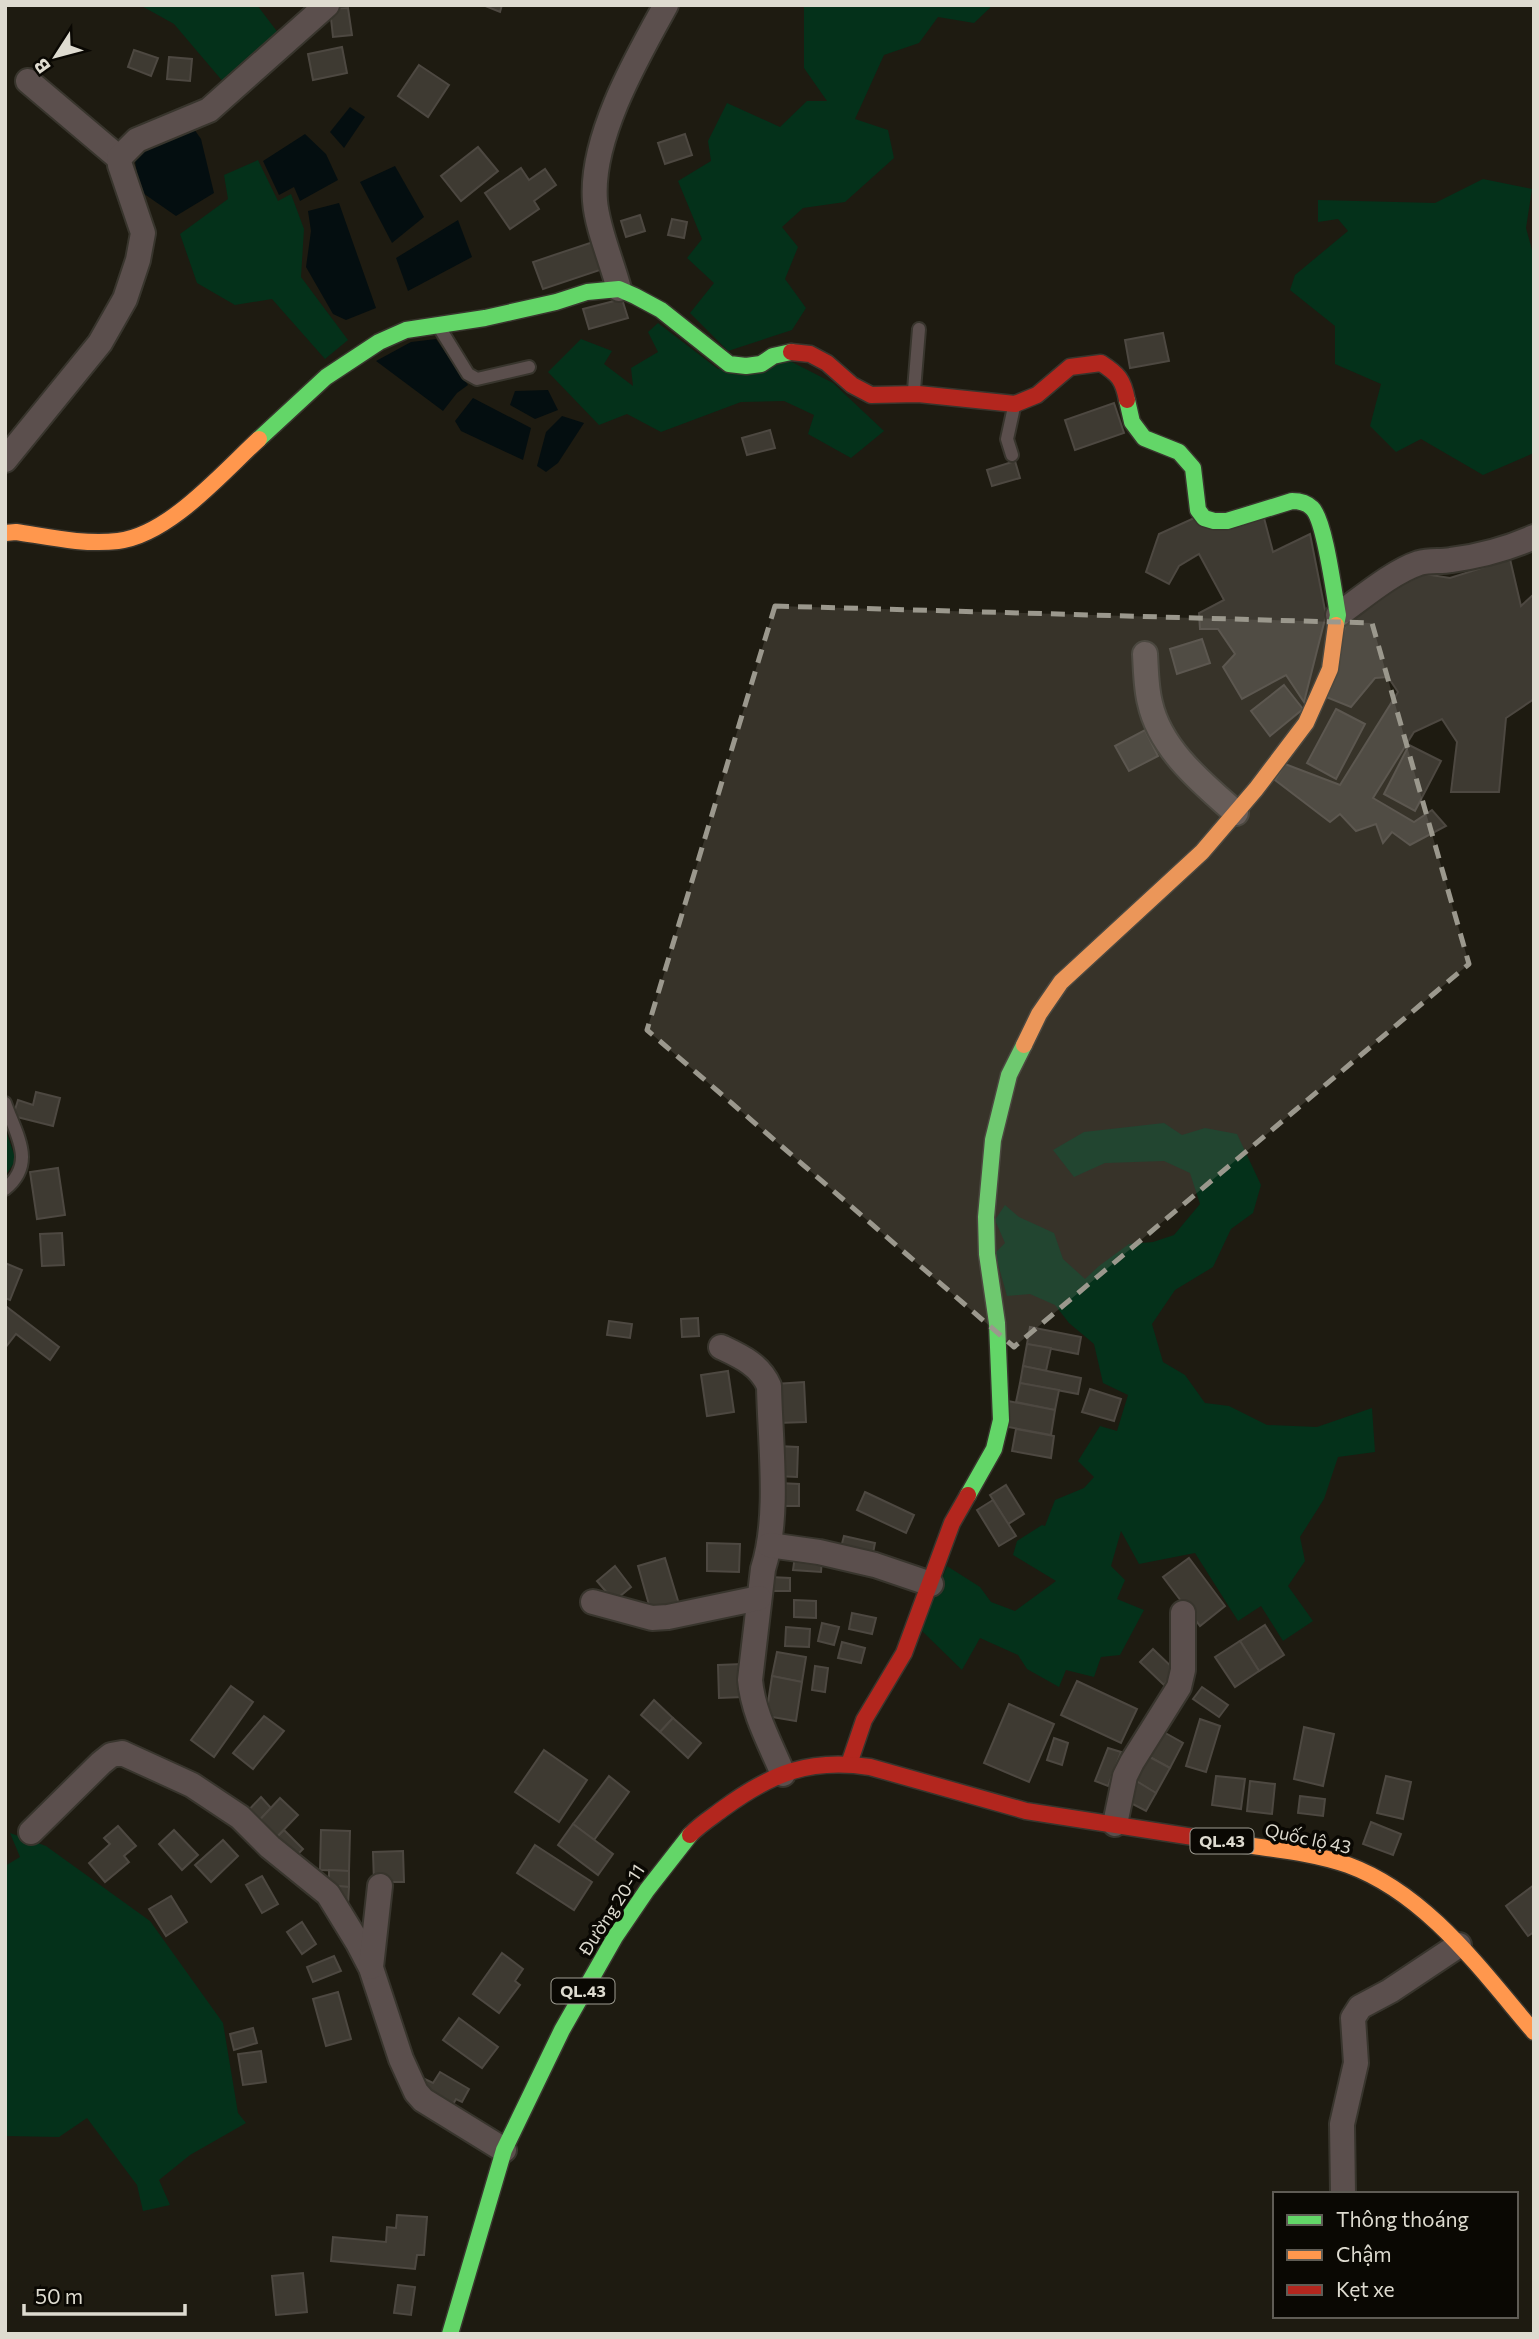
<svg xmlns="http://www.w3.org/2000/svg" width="1539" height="2339" font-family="Commissioner,sans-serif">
  <rect width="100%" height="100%" fill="#1e1b11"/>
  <g fill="#04311a">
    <path d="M140,5H257L279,34L225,84L174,24Z"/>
    <path d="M804,5H993L974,23L938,17L919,43L884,55L855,119L888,130L894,158L845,202L803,208L782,227L798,247L785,279L806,308L792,330L728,351L690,313L714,283L687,258L702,239L678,181L711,161L708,141L727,103L780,127L807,101H827L804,68Z"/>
    <path d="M258,160L278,201L291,194L304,229L301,277L348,340L325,359L272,299L235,305L197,283L180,234L228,199L224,175Z"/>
    <path d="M1483,179L1532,189L1526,228L1534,257V453L1483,475L1421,439L1396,452L1370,426L1381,384L1335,364V326L1290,290L1295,275L1348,231L1338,219L1318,222V200L1435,203Z"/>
    <path d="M658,323L718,369L790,361L833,383L884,431L851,458L808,434L814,415L784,401L741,402L661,432L627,414L599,425L548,372L581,339L612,351L604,364L633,386L631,368L658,352L648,332Z"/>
    <path d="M1164,1123L1182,1135L1205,1128L1237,1134L1261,1185L1253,1213L1231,1229L1213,1267L1175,1290L1152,1324L1163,1362L1185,1375L1205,1403L1229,1406L1267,1425L1317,1427L1372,1408L1375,1452L1338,1457L1324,1499L1300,1537L1305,1561L1288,1586L1313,1621L1283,1641L1261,1606L1238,1621L1195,1553L1139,1564L1121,1531L1111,1566L1125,1580L1117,1599L1144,1610L1120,1655L1101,1657L1094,1677L1066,1670L1059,1687L1027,1669L1018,1655L980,1638L962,1670L921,1630L947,1566L980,1587L991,1602L1015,1611L1056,1581L1013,1555L1017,1541L1042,1525L1045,1526L1055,1500L1084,1488L1094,1477L1078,1461L1100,1426L1117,1431L1128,1395L1103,1383L1094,1344L1069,1323L1055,1305L1030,1294L1007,1296L995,1253L1005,1243L995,1220L1005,1205L1019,1217L1054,1233L1063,1259L1085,1279L1099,1266L1129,1244L1153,1242L1174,1235L1200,1204L1190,1173L1164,1161L1105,1163L1074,1177L1053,1150L1084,1132Z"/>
    <path d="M5,1128L16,1160L5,1176Z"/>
    <path d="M10,1833L46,1846L150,1921L223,2023L238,2113L246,2123L190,2155L159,2180L170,2205L143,2211L137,2185L87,2118L59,2137L5,2136V1866L20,1857Z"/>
  </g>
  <g fill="#040e10">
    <path d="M350,107L365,117L344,148L330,132Z"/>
    <path d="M194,129L201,139L214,193L176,216L140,191L135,161L154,140Z"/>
    <path d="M305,134L326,154L338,180L300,201L294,187L279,195L263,161Z"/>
    <path d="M395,166L424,217L392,243L360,182Z"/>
    <path d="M339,203L376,308L346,320L333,314L306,267L311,231L308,211Z"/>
    <path d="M458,220L472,257L408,291L396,258Z"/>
    <path d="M436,339L468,385L457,393L443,411L376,361L411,342Z"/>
    <path d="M548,390L558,410L535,419L510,405L515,391Z"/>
    <path d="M473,398L531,428L523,460L461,431L455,421Z"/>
    <path d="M562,416L584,423L558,463L546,472L537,466L546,432Z"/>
  </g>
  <g fill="#3e3a32" stroke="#4d4841" stroke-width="2">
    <path d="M483,5H502L500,12Z"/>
    <path d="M348,8L352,35L333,37L330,9Z"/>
    <path d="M342,47L347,73L313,80L308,54Z"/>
    <path d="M134,50L158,58L151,76L128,67Z"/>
    <path d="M169,57L192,59L190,81L167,79Z"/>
    <path d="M419,65L449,85L428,117L398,96Z"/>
    <path d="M685,134L692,155L665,164L658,143Z"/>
    <path d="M478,147L498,171L461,201L441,176Z"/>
    <path d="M521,168L529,180L545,169L556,185L534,201L539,209L510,229L485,193Z"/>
    <path d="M640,215L645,231L626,237L621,221Z"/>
    <path d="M672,219L687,222L684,238L668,235Z"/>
    <path d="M596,241L606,268L543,289L533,262Z"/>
    <path d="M622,299L628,318L589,329L583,309Z"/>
    <path d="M1163,333L1169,361L1130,368L1125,340Z"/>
    <path d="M1114,403L1124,433L1075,450L1065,420Z"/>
    <path d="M770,430L775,448L747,455L742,438Z"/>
    <path d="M1015,461L1020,478L992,486L987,470Z"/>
    <path d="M1264,518L1273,552L1310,534L1326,615L1304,702L1286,675L1242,699L1223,667L1235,654L1218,629H1200L1199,613L1224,600L1199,554L1179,566L1169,584L1146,572L1159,534L1192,519Z"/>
    <path d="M1510,559L1521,606L1534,594V699L1506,718L1499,792H1451L1457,742L1442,719L1414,732L1373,798L1414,822L1432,810L1446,826L1410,845L1392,832L1383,843L1376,824L1356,831L1340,814L1330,822L1275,780L1285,764L1340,785L1398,692L1388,677L1375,678L1351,707L1326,697L1347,620L1418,573L1450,578Z"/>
    <path d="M1202,639L1210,663L1177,674L1170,649Z"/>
    <path d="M1284,685L1303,709L1270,736L1251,711Z"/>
    <path d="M1336,709L1365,724L1336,779L1307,763Z"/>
    <path d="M1145,730L1158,756L1129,771L1115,746Z"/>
    <path d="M1409,745L1441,761L1415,811L1384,794Z"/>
    <path d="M36,1092L60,1098L53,1126L13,1116L18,1100L33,1105Z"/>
    <path d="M58,1168L65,1215L37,1219L30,1172Z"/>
    <path d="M62,1233L64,1265L42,1266L40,1234Z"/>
    <path d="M5,1263L22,1270L10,1300L5,1298Z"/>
    <path d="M7,1307L59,1347L50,1360L16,1334L5,1348V1309Z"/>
    <path d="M698,1318L699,1336L682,1337L681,1319Z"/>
    <path d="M609,1321L632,1324L630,1338L607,1335Z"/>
    <path d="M1030,1327L1081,1337L1078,1354L1027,1344Z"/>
    <path d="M1027,1344L1051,1348L1046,1371L1023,1366Z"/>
    <path d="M1023,1366L1081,1378L1078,1394L1020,1383Z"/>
    <path d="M728,1371L734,1412L707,1416L701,1375Z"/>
    <path d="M804,1382L806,1422L777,1423L775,1384Z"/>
    <path d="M1020,1383L1059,1390L1055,1410L1016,1402Z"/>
    <path d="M1090,1389L1121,1399L1114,1421L1082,1412Z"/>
    <path d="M1008,1401L1055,1410L1051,1435L1003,1426Z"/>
    <path d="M1016,1429L1054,1436L1051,1458L1012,1451Z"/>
    <path d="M777,1446L798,1447L797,1477L776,1476Z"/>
    <path d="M779,1483L799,1484V1506H778Z"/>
    <path d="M1006,1485L1024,1514L1008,1524L990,1495Z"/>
    <path d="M865,1492L914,1515L906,1533L857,1510Z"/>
    <path d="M993,1500L1016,1536L999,1546L977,1510Z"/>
    <path d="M844,1536L875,1543L872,1558L840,1551Z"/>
    <path d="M707,1543L740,1544L739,1572L707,1571Z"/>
    <path d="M795,1556L822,1559L821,1572L793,1570Z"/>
    <path d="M665,1558L679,1604L651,1612L638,1566Z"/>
    <path d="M1189,1558L1225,1606L1200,1626L1163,1577Z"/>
    <path d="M615,1566L631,1587L614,1601L597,1581Z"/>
    <path d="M770,1577L790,1578V1591H770Z"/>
    <path d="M794,1600L816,1601V1618L794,1617Z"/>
    <path d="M852,1613L876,1618L872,1634L849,1629Z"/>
    <path d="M822,1623L839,1627L834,1645L818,1641Z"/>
    <path d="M1265,1625L1284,1655L1259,1671L1240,1641Z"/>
    <path d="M786,1627L810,1629L809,1647L785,1646Z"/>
    <path d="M1240,1641L1259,1671L1235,1687L1215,1657Z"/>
    <path d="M842,1642L865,1648L861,1663L838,1658Z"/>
    <path d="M1153,1649L1176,1671L1164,1685L1140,1662Z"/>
    <path d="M777,1652L806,1657L802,1682L772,1676Z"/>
    <path d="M742,1664L743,1697L719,1698L718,1665Z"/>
    <path d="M815,1666L828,1668L825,1692L812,1690Z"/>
    <path d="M772,1676L802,1682L796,1721L766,1716Z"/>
    <path d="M1077,1681L1137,1709L1121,1743L1061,1715Z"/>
    <path d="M231,1686L253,1702L214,1757L191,1740Z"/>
    <path d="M1202,1687L1228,1705L1219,1717L1193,1699Z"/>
    <path d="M654,1700L673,1718L660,1732L641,1715Z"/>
    <path d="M1009,1704L1054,1724L1029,1782L984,1763Z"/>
    <path d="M264,1716L284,1731L253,1769L233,1753Z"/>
    <path d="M673,1718L701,1743L688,1758L660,1732Z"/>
    <path d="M1200,1719L1220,1726L1206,1772L1186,1766Z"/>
    <path d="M1304,1727L1334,1734L1323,1786L1294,1779Z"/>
    <path d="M1160,1730L1183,1743L1170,1768L1146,1755Z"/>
    <path d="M1054,1738L1068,1743L1062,1765L1047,1760Z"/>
    <path d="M1108,1748L1121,1752L1108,1786L1095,1781Z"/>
    <path d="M544,1750L587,1780L559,1822L515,1792Z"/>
    <path d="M1146,1755L1170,1768L1156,1793L1133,1779Z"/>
    <path d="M609,1776L629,1792L594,1840L573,1824Z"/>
    <path d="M1216,1776L1245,1779L1241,1809L1212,1805Z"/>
    <path d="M1386,1776L1411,1782L1403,1819L1377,1813Z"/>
    <path d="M1133,1779L1156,1793L1146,1811L1123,1799Z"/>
    <path d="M1250,1781L1275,1784L1272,1814L1247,1811Z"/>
    <path d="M1300,1796L1325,1799L1323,1816L1298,1813Z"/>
    <path d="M261,1797L271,1808L255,1825L244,1815Z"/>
    <path d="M280,1798L298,1815L272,1842L255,1825Z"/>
    <path d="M1371,1822L1401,1834L1393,1855L1363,1844Z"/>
    <path d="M573,1824L613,1854L598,1875L558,1845Z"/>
    <path d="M118,1826L136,1846L124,1856L129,1862L105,1882L89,1863L110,1844L104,1838Z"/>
    <path d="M174,1830L198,1855L182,1870L159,1844Z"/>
    <path d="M284,1830L303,1849L294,1858L275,1839Z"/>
    <path d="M321,1830L350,1831L349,1871L320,1870Z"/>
    <path d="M223,1840L238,1856L211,1882L195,1865Z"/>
    <path d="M535,1845L592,1882L574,1910L517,1873Z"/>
    <path d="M403,1851L404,1882H374L373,1852Z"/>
    <path d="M329,1870L349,1871V1887L329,1886Z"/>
    <path d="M262,1876L278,1904L262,1913L246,1885Z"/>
    <path d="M1534,1885V1932L1528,1936L1506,1906Z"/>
    <path d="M338,1886L349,1887L348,1906L338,1905Z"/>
    <path d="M171,1896L187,1922L166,1936L149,1909Z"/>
    <path d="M302,1922L316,1944L302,1954L287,1932Z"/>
    <path d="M502,1953L523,1969L515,1981L520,1985L499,2013L473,1994Z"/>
    <path d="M334,1956L341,1971L313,1982L307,1967Z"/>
    <path d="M338,1992L351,2039L326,2046L313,1999Z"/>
    <path d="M459,2018L498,2047L482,2068L443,2040Z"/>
    <path d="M253,2028L257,2043L234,2050L230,2034Z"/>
    <path d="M261,2051L266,2082L243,2085L238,2054Z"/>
    <path d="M440,2072L469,2089L462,2102L456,2099L451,2108L419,2089L425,2079L433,2083Z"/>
    <path d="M397,2215L427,2217L424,2255H417L415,2269L331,2261L333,2237L386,2242L387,2227L396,2228Z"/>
    <path d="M303,2273L307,2312L276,2315L272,2276Z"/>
    <path d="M398,2285L415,2287L411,2315L394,2313Z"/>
  </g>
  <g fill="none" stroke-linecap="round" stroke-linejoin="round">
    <defs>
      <g id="lane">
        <path d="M439,327L468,374L477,379L529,367"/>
        <path d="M914,390L919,329"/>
        <path d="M1012,455L1007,439L1014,407"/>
        <path d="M5,1103C16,1135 37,1163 5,1189"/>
      </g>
      <g id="street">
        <path d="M28,81L119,158"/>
        <path d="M619,289C612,262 597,228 595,201C590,139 636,59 666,5"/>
        <path d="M5,460L100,343L125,299L138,260L143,233L120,165L119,158L137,140L209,110L327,5"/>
        <path d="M1338,615C1362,598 1392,572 1419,563C1430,560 1441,562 1451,560C1481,556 1507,549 1534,537"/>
        <path d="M1145,654C1146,670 1146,688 1150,703C1160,749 1202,783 1236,813"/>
        <path d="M721,1347C742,1357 760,1365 769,1386C770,1443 780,1516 763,1569L750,1680C753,1713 770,1743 783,1774"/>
        <path d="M769,1545L819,1552L875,1565L931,1584"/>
        <path d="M593,1602L652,1618L668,1617L759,1598"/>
        <path d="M1115,1824L1125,1776L1132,1762L1179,1687L1183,1670V1613"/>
        <path d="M31,1832L101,1763L111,1755L122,1753L192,1785L240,1817L270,1847L328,1894L358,1943L371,1968L401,2059L416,2092L423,2100L504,2150"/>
        <path d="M371,1967L380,1886"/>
        <path d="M1343,2194L1342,2124L1356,2063L1353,2018L1360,2007L1390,1991L1459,1945"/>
      </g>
      <g id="fast">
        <path d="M1127,400L1132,422L1144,438L1179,452L1193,468L1198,510L1204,518L1214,521H1227L1292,501C1299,501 1307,503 1312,508C1325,520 1334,594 1338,615L1336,625"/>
        <path d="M259,439L326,377L379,342L406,330L485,318L556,302L587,292L619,289L635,296L661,310L729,364L746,366L761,364L773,356L791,352"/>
        <path d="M968,1495L994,1449L1001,1420L997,1323L987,1254L986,1217L993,1140L1009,1075L1024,1045"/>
        <path d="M450,2334L504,2150L562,2030L615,1937L647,1890L690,1835"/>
      </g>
      <g id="slow">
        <path d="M5,533L16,532C49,537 84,545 118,541C169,535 222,473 259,439"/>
        <path d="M1024,1045L1039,1014L1061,982L1202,852L1256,789L1306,723L1330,669L1336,625"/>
        <path d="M1232,1843C1270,1849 1311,1852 1348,1865C1427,1894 1481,1970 1534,2032"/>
      </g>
      <g id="jam">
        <path d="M791,352L810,354L827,363L852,385L871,395L918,394L1015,404L1037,395L1070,367L1101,363C1118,374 1123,379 1127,400"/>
        <path d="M849,1764L864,1720L904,1653L952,1523L968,1495"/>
        <path d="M690,1835C699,1825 712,1817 724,1808C772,1773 810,1758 870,1767L1026,1811L1232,1843"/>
      </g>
    </defs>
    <use href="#lane" stroke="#38352d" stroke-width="16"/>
    <use href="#street" stroke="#38352d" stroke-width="28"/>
    <use href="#fast" stroke="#38352d" stroke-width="19"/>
    <use href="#slow" stroke="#38352d" stroke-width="19"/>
    <use href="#jam" stroke="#38352d" stroke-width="19"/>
    <use href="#lane" stroke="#5b4f4d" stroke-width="12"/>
    <use href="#street" stroke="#5b4f4d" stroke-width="24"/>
    <use href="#fast" stroke="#63d668" stroke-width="16"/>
    <use href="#slow" stroke="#ff974d" stroke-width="16"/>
    <use href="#jam" stroke="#b3261e" stroke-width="16"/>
  </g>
  <path fill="#9b988d" fill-opacity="0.2" stroke="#9b988d" stroke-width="5" stroke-dasharray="14 9" stroke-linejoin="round" d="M775,606L1372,623L1469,964L1014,1347L647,1030Z"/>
  <g text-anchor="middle" stroke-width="7" stroke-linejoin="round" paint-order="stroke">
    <g fill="#0a0803" stroke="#9e9c92" stroke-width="2">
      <rect x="1190.5" y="1828.5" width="63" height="25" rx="5"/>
      <rect x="551.5" y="1978.5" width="63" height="25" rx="5"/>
    </g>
    <g font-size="16" font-weight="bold" fill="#dedbd0">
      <text x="1222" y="1847">QL.43</text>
      <text x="583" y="1997">QL.43</text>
    </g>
    <g font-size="18" fill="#dedbd0" stroke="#0a0803">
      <text transform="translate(1308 1839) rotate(12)" y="6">Quốc lộ 43</text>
      <text transform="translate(612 1910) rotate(-57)" y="6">Đường 20-11</text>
    </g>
  </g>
  <rect width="1539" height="2339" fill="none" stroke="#dedbd0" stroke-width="14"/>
  <rect x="1273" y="2192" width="245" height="126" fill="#0a0803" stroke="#5f5c55" stroke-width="2"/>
  <rect x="1287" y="2215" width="35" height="10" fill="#63d668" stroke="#5f5c55" stroke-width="2"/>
  <text x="1336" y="2227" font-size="21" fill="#dedbd0">Thông thoáng</text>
  <rect x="1287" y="2250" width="35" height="10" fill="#ff974d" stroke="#5f5c55" stroke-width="2"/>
  <text x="1336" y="2262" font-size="21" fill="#dedbd0">Chậm</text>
  <rect x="1287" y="2285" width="35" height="10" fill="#b3261e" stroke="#5f5c55" stroke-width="2"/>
  <text x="1336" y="2297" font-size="21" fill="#dedbd0">Kẹt xe</text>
  <g transform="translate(56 56) rotate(234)" stroke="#0a0803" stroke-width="5" paint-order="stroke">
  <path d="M0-5L12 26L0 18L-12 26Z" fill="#dedbd0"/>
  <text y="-10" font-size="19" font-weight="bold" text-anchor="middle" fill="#dedbd0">B</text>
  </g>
  <path d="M24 2304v10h161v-10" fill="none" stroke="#dedbd0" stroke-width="3.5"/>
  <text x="35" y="2304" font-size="21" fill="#dedbd0" stroke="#0a0803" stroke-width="5" paint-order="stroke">50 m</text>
</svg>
